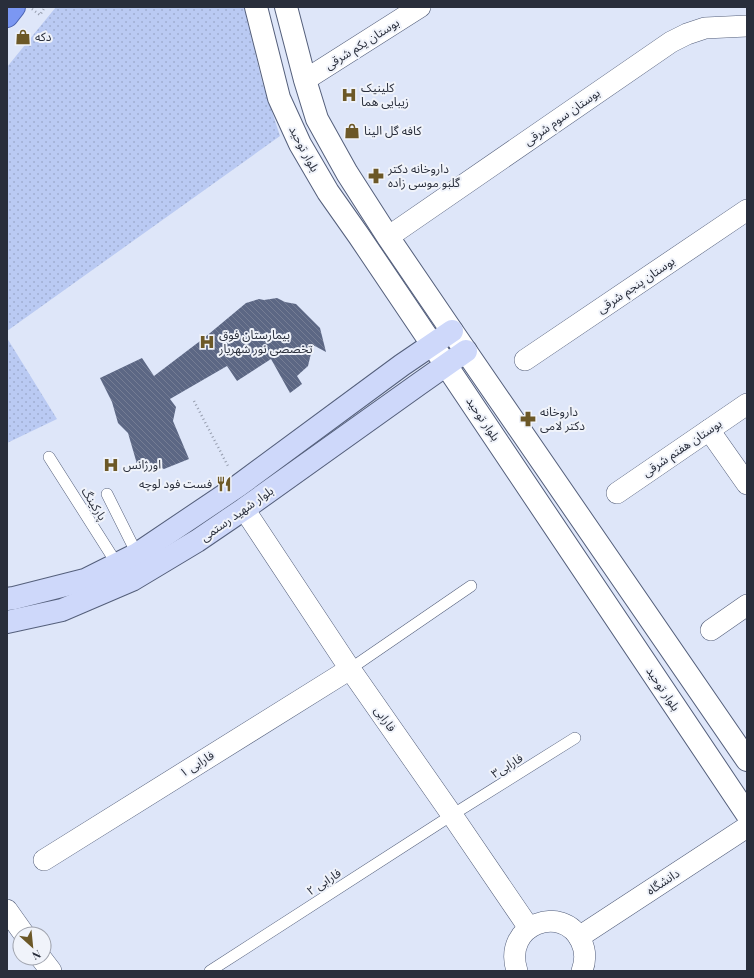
<svg xmlns="http://www.w3.org/2000/svg" width="754" height="978" font-family="'Playfair Display','Noto Sans Arabic',serif">
  <defs>
    <pattern id="green-dots" width="8" height="8" patternUnits="userSpaceOnUse"><rect width="8" height="8" fill="#bacaf3"/><path d="M2 2h.1M6 6h.1" fill="none" stroke="#a0aed1" stroke-width="1.8" stroke-linecap="round"/></pattern>
    <pattern id="building-back-hatch" width="6" height="6" patternUnits="userSpaceOnUse"><rect width="6" height="6" fill="#5c6784"/><path d="M-1 5l2 2M0 0l6 6M5-1l2 2" fill="none" stroke="#757d94"/></pattern>
  </defs>
  <rect width="100%" height="100%" fill="#dee6f9"/>
  <g fill="url(#green-dots)">
    <path d="M56,7H244L262,81L280,136L7,331V67Z"/>
    <path d="M7,338L57,419L7,443Z"/>
  </g>
  <path fill="url(#building-back-hatch)" d="M277,298L285,302L296,304L320,328L326,352L313,345L308,366L297,376L302,384L290,393L271,359L237,381L227,366L170,399L176,407L173,421L189,459L164,469L150,463L137,464L128,433L118,423L112,402L100,378L142,358L154,376L204,338L246,303L259,299L264,300Z"/>
  <g fill="none" stroke-linecap="round" stroke-linejoin="round">
    <defs>
      <g id="service">
        <path d="M49,457L117,564"/>
        <path d="M107,494L137,554"/>
        <path d="M350,669L471,586"/>
        <path d="M210,971L452,815L575,738"/>
      </g>
      <g id="minor">
        <path d="M305,80L420,7"/>
        <path d="M388,237L671,42L687,34L705,28L747,26"/>
        <path d="M525,360L747,210"/>
        <path d="M709,430L747,484"/>
        <path d="M617,493L747,404"/>
        <path d="M244,509L350,669L452,815L529,928"/>
        <path d="M711,630L747,605"/>
        <path d="M44,860L350,669"/>
        <path d="M7,910L24,934"/>
        <path d="M579,937L747,827"/>
        <path d="M41,958L51,971"/>
        <path d="M517,971C502,924 563,903 581,941C586,951 586,960 582,971"/>
      </g>
      <g id="tertiary">
        <path d="M256,7L279,98L300,144L328,192L359,236L446,365L747,814"/>
        <path d="M286,7L305,80L317,119L347,173L388,237L452,331L747,760"/>
      </g>
      <g id="secondary">
        <path d="M7,599L14,598L85,580L137,554L238,486L402,365L452,331"/>
        <path d="M7,622L62,610L132,580L197,541L244,509L419,384L466,351"/>
      </g>
      <path id="trunk" d="M7,16L14,7"/>
    </defs>
    <use href="#service" stroke="#545f7b" stroke-width="12"/>
    <use href="#minor" stroke="#545f7b" stroke-width="22"/>
    <use href="#tertiary" stroke="#545f7b" stroke-width="24"/>
    <use href="#secondary" stroke="#545f7b" stroke-width="24"/>
    <use href="#trunk" stroke="#4961b0" stroke-width="24"/>
    <g stroke="#959cad" stroke-width="2.5" stroke-dasharray="1 3" stroke-linecap="butt">
      <path d="M32,9L40,15L45,7"/>
      <path d="M194,401L229,468"/>
    </g>
    <use href="#service" stroke="#fff" stroke-width="11"/>
    <use href="#minor" stroke="#fff" stroke-width="21"/>
    <use href="#tertiary" stroke="#fff" stroke-width="22"/>
    <use href="#secondary" stroke="#ced8fa" stroke-width="22"/>
    <use href="#trunk" stroke="#7b97f2" stroke-width="22"/>
  </g>
  <defs>
    <symbol id="shop-bare" viewBox="-9 -9 18 18"><path d="M-5-2.5h2.3a2.7 3.5 0 0 1 5.4 0H5L5.5 6h-11ZM-1.5-2.5h3a1.5 2.3 0 0 0-3 0Z" fill="#6c5827" stroke="#f0f3fa" stroke-width="2.5" paint-order="stroke"/></symbol>
    <symbol id="hospital-bare" viewBox="-9 -9 18 18"><path d="M-5-5h3v3.5h4V-5h3V5h-3V1.5h-4V5h-3Z" fill="#6c5827" stroke="#f0f3fa" stroke-width="2.5" paint-order="stroke"/></symbol>
    <symbol id="pharmacy-bare" viewBox="-9 -9 18 18"><path d="M-2-6h4v4h4v4h-4v4h-4v-4h-4v-4h4Z" fill="#6c5827" stroke="#f0f3fa" stroke-width="2.5" paint-order="stroke"/></symbol>
    <symbol id="restaurant-bare" viewBox="-9 -9 18 18"><path d="M-5-6h1v4h1v-4h1v4h1v-4h1v5L-1.5 .5V6h-2V.5L-5-1ZM5-6V6H3V1.5H1.5Q1.5-4 5-6Z" fill="#6c5827" stroke="#f0f3fa" stroke-width="2.5" paint-order="stroke"/></symbol>
  </defs>
  <g fill-rule="evenodd">
    <use href="#shop-bare" x="12" y="26" width="22" height="22"/>
    <use href="#hospital-bare" x="338" y="84" width="22" height="22"/>
    <use href="#shop-bare" x="341" y="120" width="22" height="22"/>
    <use href="#pharmacy-bare" x="365" y="165" width="22" height="22"/>
    <use href="#hospital-bare" x="196" y="331" width="22" height="22"/>
    <use href="#pharmacy-bare" x="517" y="408" width="22" height="22"/>
    <use href="#hospital-bare" x="100" y="454" width="22" height="22"/>
    <use href="#restaurant-bare" x="213" y="473" width="22" height="22"/>
  </g>
  <g text-anchor="middle" stroke-width="4" stroke-linejoin="round" paint-order="stroke">
    <g font-size="12" fill="#292e3b" stroke="#f0f3fa" text-anchor="start">
      <text x="35" y="41">دکه</text>
      <text x="361" y="92">کلینیک<tspan x="361" dy="14">زیبایی هما</tspan></text>
      <text x="364" y="135">کافه گل الینا</text>
      <text x="388" y="173">داروخانه دکتر<tspan x="388" dy="14">گلبو موسی زاده</tspan></text>
      <text x="219" y="339">بیمارستان فوق<tspan x="219" dy="14">تخصصی نور شهریار</tspan></text>
      <text x="540" y="416">داروخانه<tspan x="540" dy="14">دکتر لامی</tspan></text>
      <text x="123" y="469">اورژانس</text>
      <text x="212" y="488" text-anchor="end">فست فود لوچه</text>
    </g>
    <g font-size="12" fill="#292e3b" stroke="#f0f3fa">
      <text transform="translate(362 44) rotate(-32)" y="4">بوستان یکم شرقی</text>
      <text transform="translate(562 117) rotate(-35)" y="4">بوستان سوم شرقی</text>
      <text transform="translate(304 149) rotate(62)" y="4">بلوار توحید</text>
      <text transform="translate(636 285) rotate(-34)" y="4">بوستان پنجم شرقی</text>
      <text transform="translate(483 419) rotate(56)" y="4">بلوار توحید</text>
      <text transform="translate(682 448) rotate(-34)" y="4">بوستان هفتم شرقی</text>
      <text transform="translate(94 504) rotate(58)" y="4">پارکینگ</text>
      <text transform="translate(237 514) rotate(-35)" y="4">بلوار شهید رستمی</text>
      <text transform="translate(663 689) rotate(56)" y="4">بلوار توحید</text>
      <text transform="translate(385 719) rotate(55)" y="4">فارابی</text>
      <text transform="translate(197 764) rotate(-32)" y="4">فارابی ۱</text>
      <text transform="translate(507 766) rotate(-32)" y="4">فارابی۳</text>
      <text transform="translate(324 882) rotate(-33)" y="4">فارابی ۲</text>
      <text transform="translate(663 882) rotate(-33)" y="4">دانشگاه</text>
    </g>
  </g>
  <rect width="754" height="978" fill="none" stroke="#292e3b" stroke-width="16"/>
  <g transform="translate(32 946) rotate(153)"><circle r="19" fill="#f0f3fa" stroke="#a0a4ae"/>
  <path d="M0-3L7 15L0 10L-7 15Z" fill="#6c5827"/>
  <text y="-6" font-size="11" font-weight="bold" text-anchor="middle" fill="#292e3b">N</text>
  </g>
</svg>
